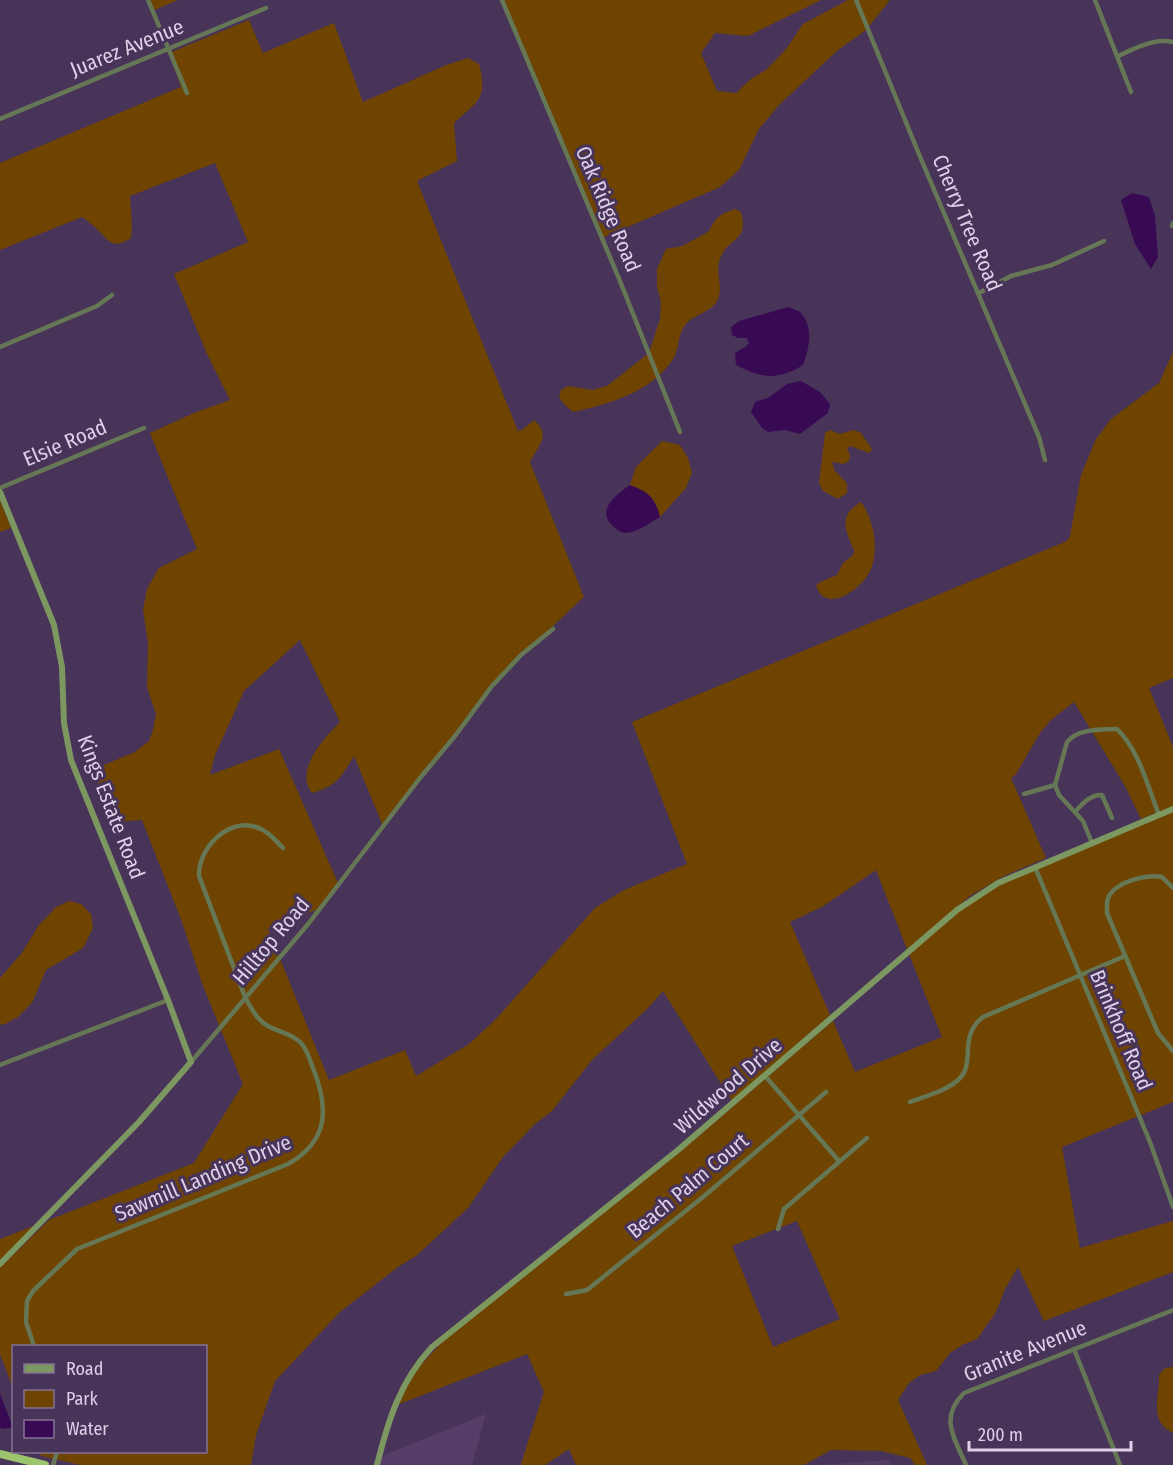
<svg xmlns="http://www.w3.org/2000/svg" width="1173" height="1465" font-family="'Fira Sans Condensed',sans-serif">
  <rect width="100%" height="100%" fill="#483359"/>
  <g fill="#553d67">
    <path d="M486,1414L472,1465H380L382,1456Z"/>
    <path d="M888,1460L892,1465H817Z"/>
  </g>
  <g fill="#6f4401" fill-rule="evenodd">
    <path d="M147,0H178L152,11Z"/>
    <path d="M504,0H821L748,36L715,33L701,53L717,91L736,93L751,79L767,69L786,49L803,24L848,0H890L866,30L838,50L779,105L759,129L739,170L720,187L602,238Z"/>
    <path d="M249,20L263,53L334,23L363,102L444,66L468,58L479,64C488,99 478,101 454,123L457,161L417,181L518,431L522,430L534,420C552,436 538,445 530,462L584,597L497,678L465,723L383,826L354,756C341,777 337,786 312,793C294,770 324,738 340,722L300,640L244,691L215,755L210,775L279,749L338,883L318,909L268,929L329,1080L405,1050L416,1076L469,1044L495,1020L595,908L624,890L687,864L632,722L1067,541L1070,536L1081,475L1096,439L1111,419L1159,383L1173,352V678L1149,688L1173,747V806L1141,819L1125,786L1074,702L1051,720L1040,733L1016,774L1011,778L1046,858L1004,876L970,896L907,949L876,870L822,907L790,922L830,1015L732,1101L663,991L647,1009L592,1060L552,1111L535,1124L503,1157L468,1208L416,1256L398,1267L340,1312L275,1381L256,1435L251,1465H81L41,1456L39,1452H206V1346H14L13,1388L0,1354V1268L49,1220L194,1163L243,1084L203,986L182,922L142,820L117,822L109,815L96,775L104,765L135,752L149,741L153,730L156,714L147,687L148,643L143,610L147,589L159,568L197,549L150,433L194,413L230,400L207,354L174,274L248,242L215,163L130,196L132,227L131,238C114,249 110,243 98,230C93,225 87,221 82,217L0,250V163L181,87L169,53Z"/>
    <path d="M735,209L741,212C750,244 725,237 719,262C716,274 723,287 718,299C713,312 694,314 686,324C677,334 680,348 673,359C652,392 609,404 573,412L564,404L559,397L561,390L568,386L592,390L607,386L649,353L660,319L661,302L657,287V269L666,249L682,246L708,232L716,219L724,213Z"/>
    <path d="M830,430L840,434L854,430L861,433L872,449L869,453L850,446L847,449L850,455L849,461L844,464L832,462L835,471L847,483V493L838,499L823,491L819,483L825,433Z"/>
    <path d="M662,441L680,445L688,458L692,473L686,488L660,517C655,497 648,492 630,485L636,467Z"/>
    <path d="M0,500L11,528L0,532Z"/>
    <path d="M861,502C874,520 879,548 871,569C864,587 827,616 816,586L820,582L837,575L843,563L853,555L854,550C845,530 838,515 861,502Z"/>
    <path d="M1173,812V1102L1062,1147L1080,1248L1173,1221V1272L1044,1321L1018,1267L1005,1289L996,1312L977,1339L962,1345L950,1353L936,1371L920,1375L909,1383L898,1400L927,1465H915L910,1458L881,1451L831,1450L804,1465H576L569,1449L545,1465H522L521,1464L544,1392L527,1354L397,1405L418,1368L446,1338L680,1152L833,1021L855,1072L942,1037L909,954L958,912L1006,881ZM797,1221L840,1319L773,1347L732,1246Z"/>
    <path d="M69,901L81,904L91,914L93,928L83,948L46,970L32,1003L18,1017L3,1025L0,1024V978L21,954L39,925L56,907Z"/>
    <path d="M36,1225L0,1260V1239Z"/>
    <path d="M1173,1367V1433C1148,1421 1160,1396 1159,1374L1165,1368Z"/>
  </g>
  <g fill="#390a54">
    <path d="M1132,193L1149,197L1155,216L1158,257L1151,269L1135,244L1121,200Z"/>
    <path d="M788,307C792,309 798,310 801,313C814,327 809,349 803,365C777,381 761,378 736,365L735,353L745,347L749,343L747,338H738L732,335L731,327L739,321Z"/>
    <path d="M801,381L820,392L830,404L828,413L800,434L785,430L768,432L762,428L751,412L755,402L768,398L787,384Z"/>
    <path d="M630,485C648,492 655,497 660,517C651,522 637,533 625,533C620,532 616,529 613,526C595,510 617,494 630,485Z"/>
    <path d="M0,1394L13,1427L5,1429L0,1428Z"/>
  </g>
  <g fill="none" stroke-linecap="round" stroke-linejoin="round">
    <g stroke="#675" stroke-width="4.5">
      <path d="M148,0L187,93"/>
      <path d="M502,0L620,281L680,432"/>
      <path d="M856,0L921,159L1039,437L1045,460"/>
      <path d="M1095,0L1131,92"/>
      <path d="M1118,56C1136,48 1153,38 1173,42"/>
      <path d="M0,119L266,8"/>
      <path d="M1172,226L1173,223"/>
      <path d="M979,293L1011,276L1052,265L1104,241"/>
      <path d="M0,347L97,306L112,295"/>
      <path d="M0,488L144,428"/>
      <path d="M1055,785L1067,742C1079,728 1100,730 1117,729C1140,752 1147,785 1159,815"/>
      <path d="M1055,785L1059,795L1083,821L1092,843"/>
      <path d="M1024,794L1055,785"/>
      <path d="M1075,812C1082,804 1091,794 1102,795L1112,818"/>
      <path d="M1035,867L1150,1142L1173,1207"/>
      <path d="M1173,888L1162,877C1148,874 1120,881 1111,893C1106,899 1107,906 1107,913L1158,1033L1173,1051"/>
      <path d="M191,1062L309,923L420,778L455,736L492,686L521,655L553,629"/>
      <path d="M0,1065L168,1000"/>
      <path d="M765,1076L839,1161"/>
      <path d="M910,1102C925,1096 946,1091 958,1080C977,1064 957,1037 983,1017L1125,956"/>
      <path d="M778,1229L784,1209L867,1138"/>
      <path d="M566,1294L587,1290L703,1197L826,1092"/>
      <path d="M34,1346L26,1322L27,1301L33,1291L77,1249L288,1164C329,1141 329,1108 313,1068C310,1060 307,1049 301,1043C293,1034 282,1033 272,1028C258,1022 252,1010 245,997L199,876C198,848 228,818 256,827C267,830 275,840 283,848"/>
      <path d="M1074,1349L1120,1465"/>
      <path d="M53,1465L57,1452"/>
      <path d="M966,1465C954,1437 939,1418 964,1393L1173,1310"/>
    </g>
    <g stroke="#7c975f" stroke-width="6">
      <path d="M0,492L54,625L62,667L64,723L71,760L168,1000L191,1062L139,1122L0,1264"/>
      <path d="M377,1465C388,1421 400,1381 432,1347L678,1150L957,910L998,883L1173,809"/>
    </g>
    <path stroke="#9cc46d" stroke-width="8" d="M0,1454L45,1465"/>
  </g>
  <g text-anchor="middle" stroke-width="6" stroke-linejoin="round" paint-order="stroke">
    <g font-size="21" fill="#ddd1e8" stroke="#483359">
      <text transform="translate(127 48) rotate(-22)" y="7">Juarez Avenue</text>
      <text transform="translate(608 209) rotate(67)" y="7">Oak Ridge Road</text>
      <text transform="translate(967 223) rotate(67)" y="7">Cherry Tree Road</text>
      <text transform="translate(65 443) rotate(-23)" y="7">Elsie Road</text>
      <text transform="translate(111 807) rotate(69)" y="7">Kings Estate Road</text>
      <text transform="translate(271 941) rotate(-50)" y="7">Hilltop Road</text>
      <text transform="translate(1121 1030) rotate(67)" y="7">Brinkhoff Road</text>
      <text transform="translate(728 1086) rotate(-41)" y="7">Wildwood Drive</text>
      <text transform="translate(203 1178) rotate(-23)" y="7">Sawmill Landing Drive</text>
      <text transform="translate(688 1186) rotate(-40)" y="7">Beach Palm Court</text>
      <text transform="translate(1025 1351) rotate(-22)" y="7">Granite Avenue</text>
    </g>
  </g>
  <rect x="12" y="1345" width="195" height="108" fill="#483359" stroke="#847292" stroke-width="1.5"/>
  <rect x="24" y="1364" width="30" height="9" fill="#7c975f" stroke="#847292" stroke-width="1.5"/>
  <text x="66" y="1375" font-size="18" fill="#ddd1e8">Road</text>
  <rect x="24" y="1390" width="30" height="18" fill="#6f4401" stroke="#847292" stroke-width="1.5"/>
  <text x="66" y="1405" font-size="18" fill="#ddd1e8">Park</text>
  <rect x="24" y="1420" width="30" height="18" fill="#390a54" stroke="#847292" stroke-width="1.5"/>
  <text x="66" y="1435" font-size="18" fill="#ddd1e8">Water</text>
  <path d="M969 1441v9h162v-9" fill="none" stroke="#ddd1e8" stroke-width="3"/>
  <text x="978" y="1441" font-size="18" fill="#ddd1e8" stroke="#483359" stroke-width="4.5" paint-order="stroke">200 m</text>
</svg>
